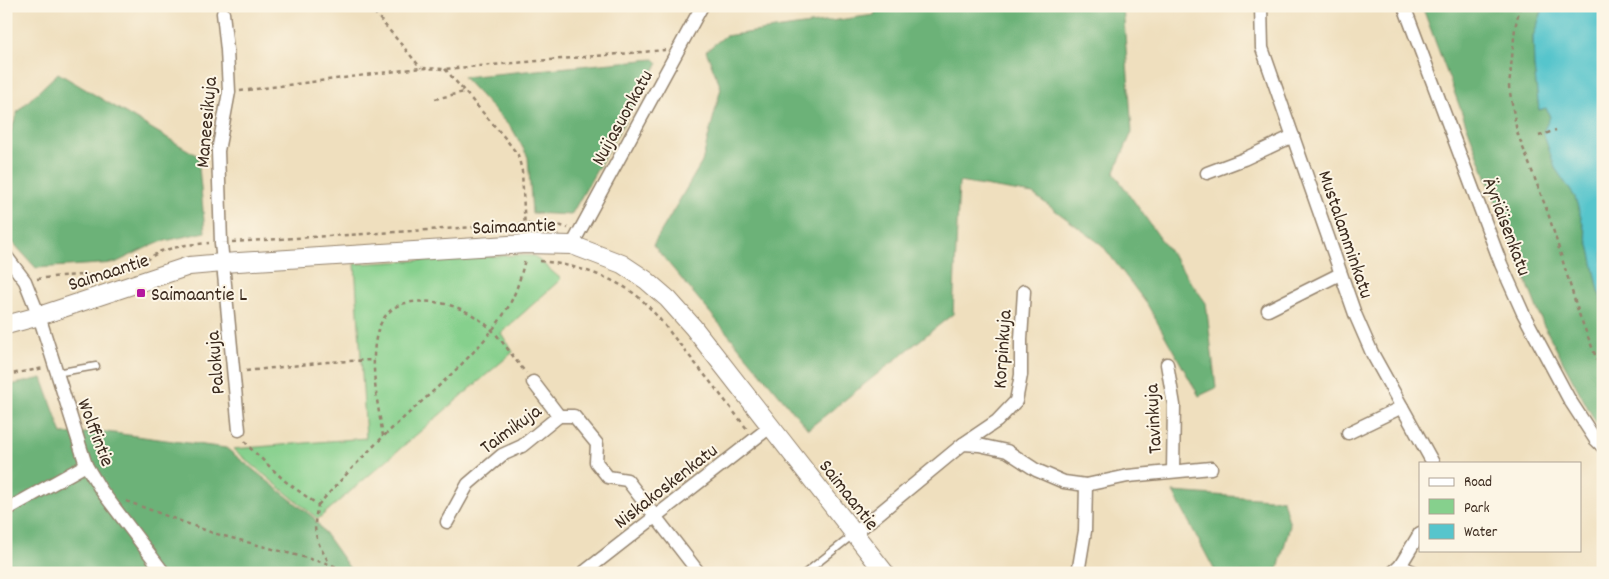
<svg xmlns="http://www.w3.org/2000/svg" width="1609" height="579" font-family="Dekko,sans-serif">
  <rect width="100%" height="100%" fill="#fcf5e5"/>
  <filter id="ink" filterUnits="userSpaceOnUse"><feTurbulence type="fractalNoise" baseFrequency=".02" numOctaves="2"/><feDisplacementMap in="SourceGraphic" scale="10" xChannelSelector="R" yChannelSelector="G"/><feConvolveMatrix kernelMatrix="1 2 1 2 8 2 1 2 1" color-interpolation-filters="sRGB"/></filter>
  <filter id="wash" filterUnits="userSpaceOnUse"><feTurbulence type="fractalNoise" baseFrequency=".0096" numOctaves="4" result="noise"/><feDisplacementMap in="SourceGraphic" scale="20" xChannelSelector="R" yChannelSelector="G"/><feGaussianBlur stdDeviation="1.12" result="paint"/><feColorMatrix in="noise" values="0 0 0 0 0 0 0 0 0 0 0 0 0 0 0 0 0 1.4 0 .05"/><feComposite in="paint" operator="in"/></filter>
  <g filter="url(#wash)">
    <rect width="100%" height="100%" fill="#efdfbe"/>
    <path fill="#86d08d" stroke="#607d56" d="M516,255L534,256L561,279L501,333L513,352L318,519L233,449L366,438L355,264Z"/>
    <g fill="#6cb278" stroke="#546e4b">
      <path d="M878,6H1123L1132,132L1114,173L1206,303L1216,388L1199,396L1147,304L1102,245L1033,194L959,182L953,314L808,429L653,245L702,162L721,88L706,51L725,36L874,15Z"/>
      <path d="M1422,6H1544L1533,37L1534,67L1539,110L1546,108L1550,117L1555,168L1575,197L1590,249L1603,309V431L1596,423L1543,324L1474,145Z"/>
      <path d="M654,59L658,63L571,215L532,213L528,157L513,130L463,77Z"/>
      <path d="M58,73L198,156L205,232L156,243L115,263L36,268L6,235V146L18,111Z"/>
      <path d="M42,378L62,434L106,432L226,448L314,518L353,573H6V386Z"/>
      <path d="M1173,492L1283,500L1290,525L1277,573H1216Z"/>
    </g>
    <path fill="#57c5cc" stroke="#497875" d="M1544,6H1603V309L1590,249L1575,197L1555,168L1543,132L1550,117L1546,108L1539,110L1534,67L1533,37Z"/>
  </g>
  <g filter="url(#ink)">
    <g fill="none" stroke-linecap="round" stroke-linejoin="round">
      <defs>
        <g id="lane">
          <path d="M56,373L96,366"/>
          <path d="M805,573L853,535"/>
        </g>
        <g id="street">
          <path d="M1261,6L1262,48L1355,314L1372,353L1433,463"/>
          <path d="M1404,6L1501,264L1523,313L1569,399L1595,439L1603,447"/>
          <path d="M223,13L227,50L229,92L218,151L221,243L239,430"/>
          <path d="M1207,173L1244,159L1293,136"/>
          <path d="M572,245L702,6"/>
          <path d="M6,256L25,281L39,316L86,465L101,490L164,573"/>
          <path d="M1268,310L1340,274"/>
          <path d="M1167,364L1174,405L1173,471"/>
          <path d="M533,382L559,416"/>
          <path d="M1348,433L1402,407"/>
          <path d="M963,444L997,421L1016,401L1021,375V339L1024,291"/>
          <path d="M6,510L86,465"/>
          <path d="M447,522L468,484L502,455L522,446L559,416H574L597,444L596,462L608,477L627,480L699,573"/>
          <path d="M854,534L963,444L979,445L1007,451L1036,470L1064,482L1086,485L1128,476L1211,468"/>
          <path d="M1400,566L1416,573"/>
          <path d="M583,573L770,427"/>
          <path d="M1078,573L1085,531L1086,485"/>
          <path d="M1392,573L1400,566L1420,533"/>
        </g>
        <path id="secondary" d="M6,325L39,316L189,266L223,263L526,244L572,245L622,264L646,280L668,299L693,327L885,573"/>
      </defs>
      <use href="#lane" stroke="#95846e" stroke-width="9"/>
      <use href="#street" stroke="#95846e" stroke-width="15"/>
      <use href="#secondary" stroke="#95846e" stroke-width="20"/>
      <g stroke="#95846e" stroke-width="2.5" stroke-dasharray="4 4" stroke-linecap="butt">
        <path d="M369,6L421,68"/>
        <path d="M1520,6L1515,28L1509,87L1517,132L1548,213L1579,314L1603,375"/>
        <path d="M445,69L505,138L518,155L522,171L525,230"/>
        <path d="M240,91L421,68L445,69L665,50"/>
        <path d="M435,99L464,92"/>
        <path d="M1539,136L1556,130"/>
        <path d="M232,242L525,224L558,225L568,228"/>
        <path d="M540,261C570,264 612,276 636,295C652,308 665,326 677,341C701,370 724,399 747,429"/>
        <path d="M132,268L161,251L186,245L209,243"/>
        <path d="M37,279L60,276L113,274"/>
        <path d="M246,371L327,362L374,360"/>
        <path d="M6,375L44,368"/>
        <path d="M383,436C378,406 370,368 376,338C379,322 389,306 406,303C438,297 470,308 493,331C505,344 515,360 526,373"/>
        <path d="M245,441L248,446L285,481L318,505C312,529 315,541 329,562"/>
        <path d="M126,501L213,533L329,564L352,573"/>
        <path d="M318,505C340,481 362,457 385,435C424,398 479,355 507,309C516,294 521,276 525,259"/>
      </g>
      <use href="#lane" stroke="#fff" stroke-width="6"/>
      <use href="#street" stroke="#fff" stroke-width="12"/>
      <use href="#secondary" stroke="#fff" stroke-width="18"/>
    </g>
  </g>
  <rect fill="#b5179e" stroke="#fcf5e5" stroke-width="2" x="136" y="288" width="10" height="10" rx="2.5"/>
  <g text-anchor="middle" stroke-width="4" stroke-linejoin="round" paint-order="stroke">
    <g font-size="20" fill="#3b2a1e" stroke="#fcf5e5">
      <text transform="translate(621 117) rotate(-61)" y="7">Nuijasuonkatu</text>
      <text transform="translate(205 122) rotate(-85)" y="7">Maneesikuja</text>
      <text transform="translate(514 225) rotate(-2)" y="7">Saimaantie</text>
      <text transform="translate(1508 226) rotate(69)" y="7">Äyriäisenkatu</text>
      <text transform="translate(1347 234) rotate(71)" y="7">Mustalamminkatu</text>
      <text transform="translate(108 271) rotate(-18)" y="7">Saimaantie</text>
      <text transform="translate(1001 349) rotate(-86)" y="7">Korpinkuja</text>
      <text transform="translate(214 363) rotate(-95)" y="7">Palokuja</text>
      <text transform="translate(1152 419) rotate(-93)" y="7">Tavinkuja</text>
      <text transform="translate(510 428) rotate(-36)" y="7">Taimikuja</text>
      <text transform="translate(97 432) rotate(69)" y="7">Wolffintie</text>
      <text transform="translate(665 485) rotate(-38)" y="7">Niskakoskenkatu</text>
      <text transform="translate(850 494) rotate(52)" y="7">Saimaantie</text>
    </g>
    <g font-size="20" fill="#3b2a1e" stroke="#fcf5e5" text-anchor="start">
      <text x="151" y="300">Saimaantie L</text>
    </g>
  </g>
  <rect width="1609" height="579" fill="none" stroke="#fcf5e5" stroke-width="25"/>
  <rect x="1419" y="462" width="162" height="90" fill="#fcf5e5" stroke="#afa495"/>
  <rect x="1429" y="478" width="25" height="8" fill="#ffffff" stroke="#afa495"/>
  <text x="1464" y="486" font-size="15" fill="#3b2a1e">Road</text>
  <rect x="1429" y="499" width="25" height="15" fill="#86d08d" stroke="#afa495"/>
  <text x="1464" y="512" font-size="15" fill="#3b2a1e">Park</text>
  <rect x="1429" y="524" width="25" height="15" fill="#57c5cc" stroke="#afa495"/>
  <text x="1464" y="536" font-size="15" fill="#3b2a1e">Water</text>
</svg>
